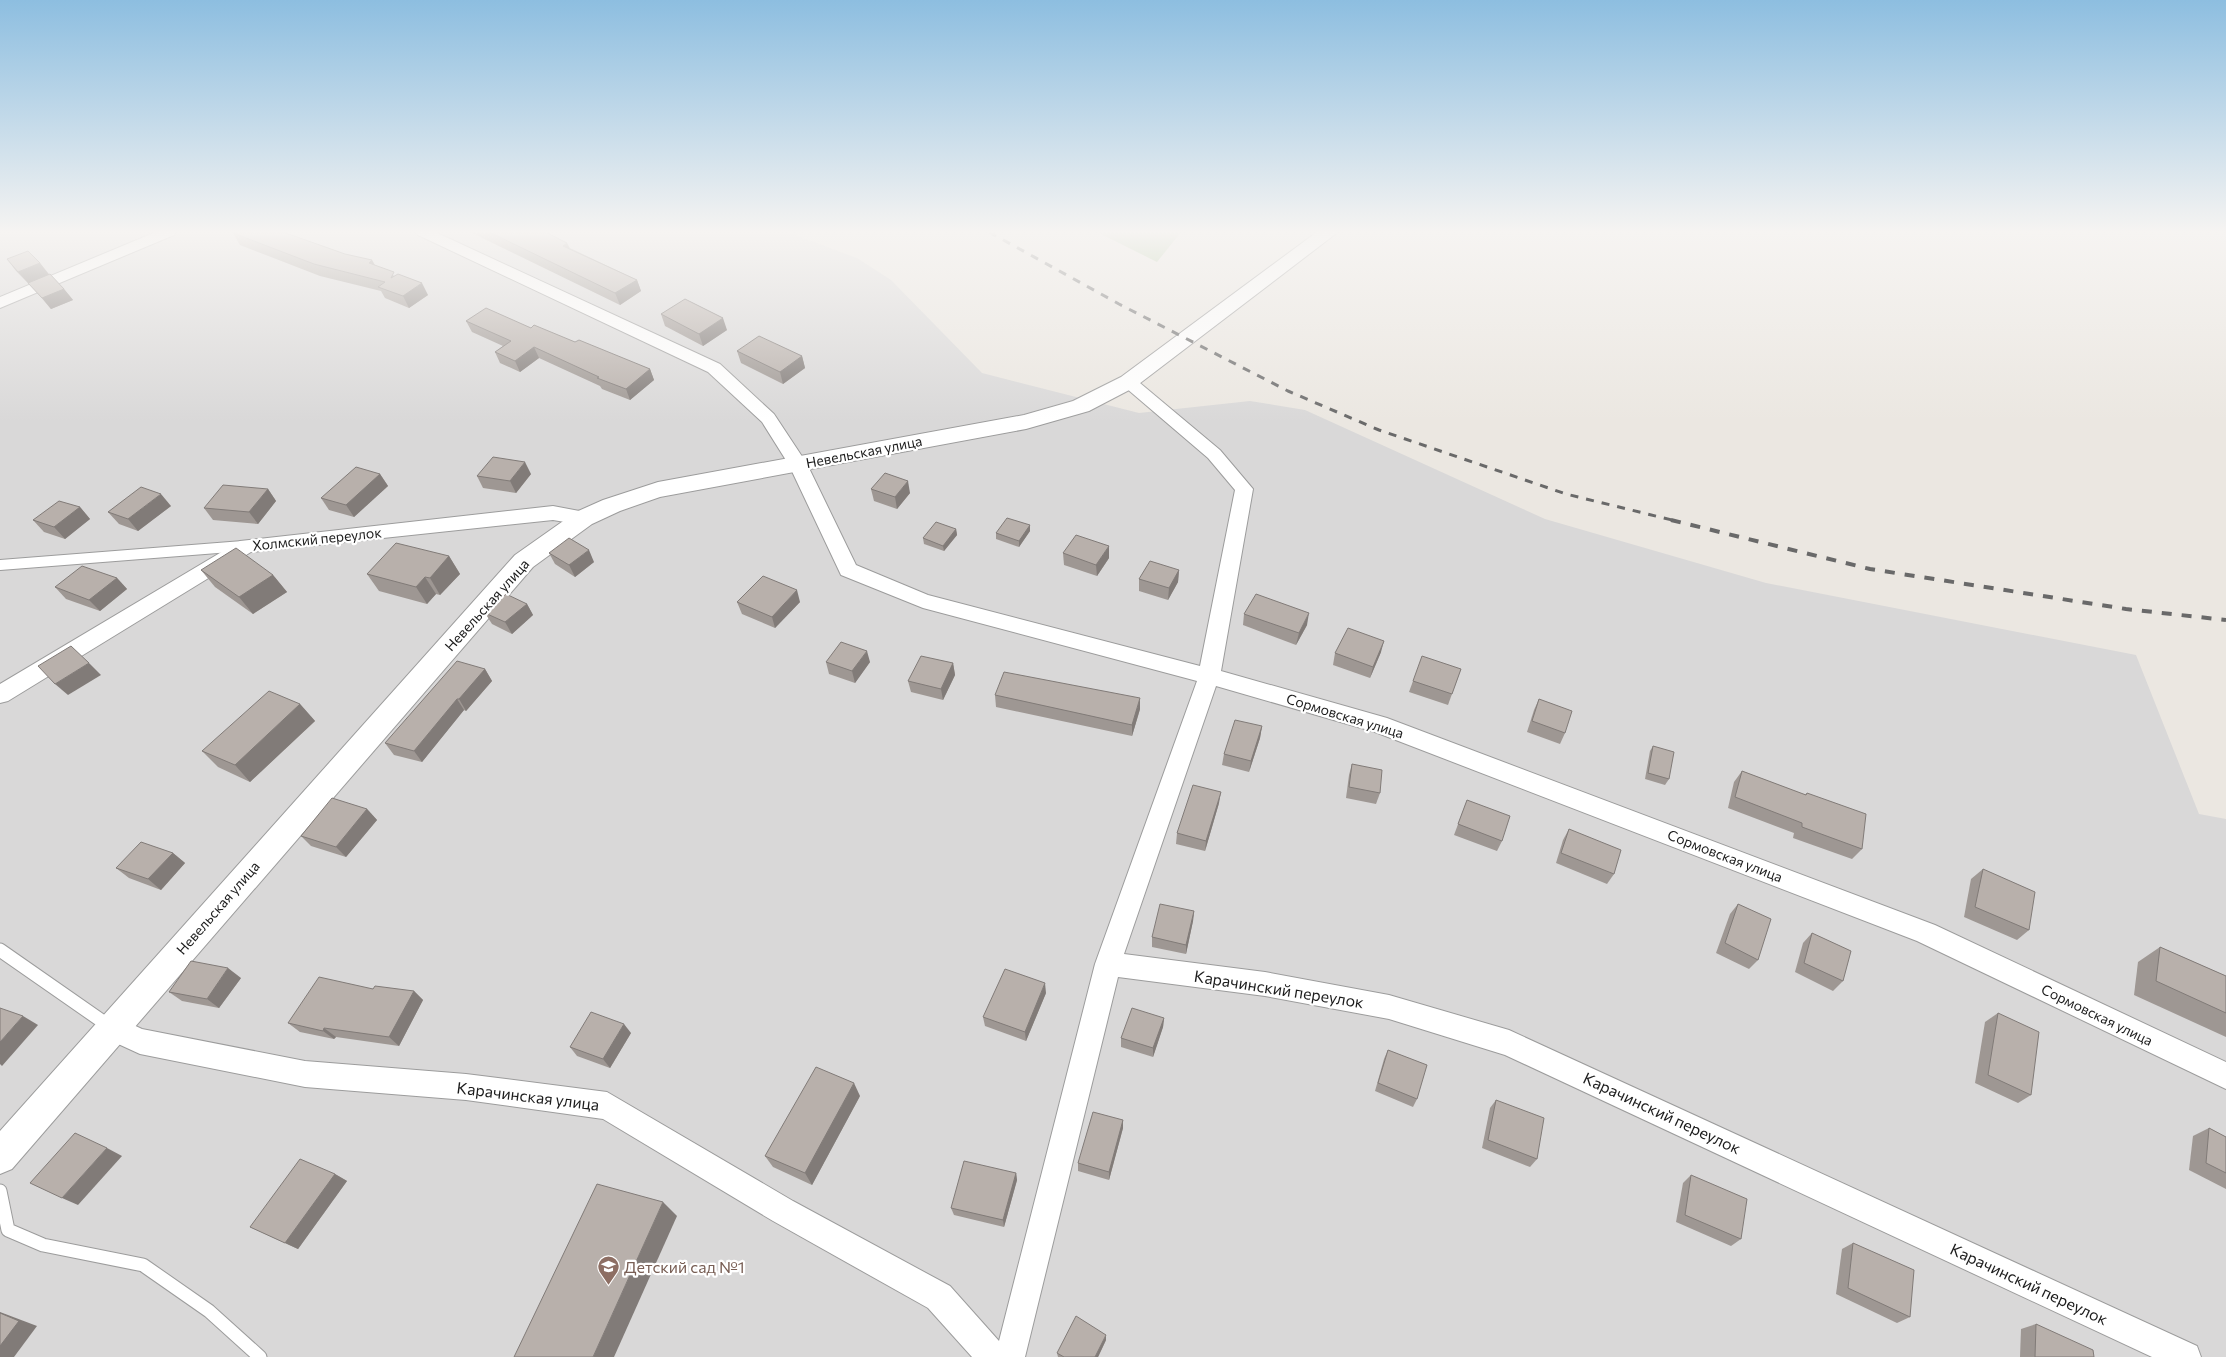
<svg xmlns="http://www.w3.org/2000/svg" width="2226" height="1357" font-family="Commissioner,sans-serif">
  <rect width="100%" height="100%" fill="#ebe7e1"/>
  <path fill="#d9d8d8" d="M0,232H787L857,258L891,280L982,373L1139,413L1250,401L1305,410L1545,519L1766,583L2136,655L2199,814L2226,819V1357H0Z"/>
  <path fill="#aac69b" d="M1097,232H1181L1157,262Z"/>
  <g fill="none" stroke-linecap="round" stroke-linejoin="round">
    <defs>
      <path id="service-far1" d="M0,565L243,546"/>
      <g id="service">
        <path d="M0,950L109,1026"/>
        <path d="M0,1191L8,1230L43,1245L143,1265L209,1311L260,1357"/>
      </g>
      <g id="minor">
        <path d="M156,232H176L174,235L0,308V297Z"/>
        <path d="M416,232H435L720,364L774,414L807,464L856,565L928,595L1200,666L1235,490L1208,458L1119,382L1122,378H1134L1220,450L1253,489L1221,671L1387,718L1935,925L2226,1062V1089L1917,941L1375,732L1216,686L1124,954L1265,972L1389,995L1509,1030L2197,1346L2201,1357H2152L1505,1055L1389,1019L1265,996L1118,977L1025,1357H972L928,1308L773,1221L603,1119L466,1100L305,1087L140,1054L103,1037L99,1028L103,1019L112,1015L142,1029L305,1061L466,1074L607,1092L793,1201L950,1286L999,1341L1095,964L1197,681L923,608L841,575L789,465L762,422L708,372L418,235Z"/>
        <path d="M553,506L590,513L592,518L590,523L583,525L553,520L251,552L8,701L0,703V684L240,541Z"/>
      </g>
      <path id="tertiary" d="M1317,232H1338L1135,387L1089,411L1026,429L660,497L620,511L592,524L533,567L12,1169L0,1174V1131L515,555L576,512L603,500L658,482L1024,415L1073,401L1121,377Z"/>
    </defs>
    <use href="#service-far1" stroke="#9c9c9c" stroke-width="12"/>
    <use href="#service" stroke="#9c9c9c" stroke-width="15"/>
    <use href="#minor" stroke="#9c9c9c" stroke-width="2"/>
    <use href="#tertiary" stroke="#9c9c9c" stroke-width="2"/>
    <use href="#service-far1" stroke="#fff" stroke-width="10"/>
    <use href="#service" stroke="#fff" stroke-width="13"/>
    <use href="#minor" fill="#fff" fill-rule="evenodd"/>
    <use href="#tertiary" fill="#fff" fill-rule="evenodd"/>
    <path stroke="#696969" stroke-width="3" stroke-dasharray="8 8" stroke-linecap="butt" d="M989,232L1119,304L1288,391L1379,430L1566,494L1676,521"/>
    <path stroke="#696969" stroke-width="4" stroke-dasharray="10 10" stroke-linecap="butt" d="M1671,520L1870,569L2126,609L2226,620"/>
  </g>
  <g fill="#9e9793">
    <path d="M470,232H545L567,243L570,248L637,280L641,291L620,305Z"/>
    <path d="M233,233L372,260L375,265L428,295L409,308L385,298L381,291L320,276L240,245Z"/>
    <path d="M7,259L40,263L49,274L64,289L73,300L51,309L29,283H28L16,271Z"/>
    <path d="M661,314L727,330L703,346L665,326Z"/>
    <path d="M466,321L531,328L575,342L650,369L654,380L630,400L602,389L600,386L539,358L520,372L500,363L495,352L503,346L472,332Z"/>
    <path d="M737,351L802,356L805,368L783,384L741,363Z"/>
    <path d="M380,474L388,486L354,517L329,510L321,498Z"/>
    <path d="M531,474L516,493L483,488L477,476Z"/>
    <path d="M268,489L276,501L258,524L213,520L204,508Z"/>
    <path d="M871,489L910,493L897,509L874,501Z"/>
    <path d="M171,506L138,531L119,524L108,512Z"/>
    <path d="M80,507L90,519L65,539L44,532L33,520Z"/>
    <path d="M1030,525V531L1019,547L996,539V533Z"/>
    <path d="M956,529L957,535L944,551L924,544L923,538Z"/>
    <path d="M549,553L594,562L575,577L555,564Z"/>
    <path d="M1063,553L1109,558L1097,576L1064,565Z"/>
    <path d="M449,556L460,574L440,595L436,594L427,604L379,591L367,574Z"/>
    <path d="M201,570L273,575L287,592L253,614L215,587Z"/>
    <path d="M1179,570L1178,582L1168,600L1139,591V579Z"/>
    <path d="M117,578L127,589L100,611L66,599L55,587Z"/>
    <path d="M737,602H800L775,628L742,614Z"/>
    <path d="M527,604L533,615L512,634L492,624L485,613Z"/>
    <path d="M1244,614L1307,625L1296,645L1243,625Z"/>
    <path d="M1381,652L1370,678L1333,665L1335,653Z"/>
    <path d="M826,662H870L855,683L829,674Z"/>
    <path d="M953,663L955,675L943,700L911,692L908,681Z"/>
    <path d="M485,669L492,681L466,711L464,710L422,762L394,755L385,743Z"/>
    <path d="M1461,669L1448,705L1409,692L1413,681Z"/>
    <path d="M995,695L1140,709L1132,736L996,707Z"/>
    <path d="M1539,699L1565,733L1560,744L1527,732L1534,710Z"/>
    <path d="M300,704L315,721L250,782L218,767L202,751Z"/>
    <path d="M1262,726L1260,738L1249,772L1222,765L1224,754Z"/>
    <path d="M1653,746L1669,779L1665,785L1645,779L1650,751Z"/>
    <path d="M1352,764L1380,793L1376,804L1346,798L1349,775Z"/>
    <path d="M1742,771L1805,795L1807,793L1862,849L1852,859L1793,838L1794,833L1728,808L1734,782Z"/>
    <path d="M1467,800L1502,841L1497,851L1454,835Z"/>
    <path d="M1219,803L1205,851L1176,844L1177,833Z"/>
    <path d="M367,809L377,820L346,857L311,846L301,836Z"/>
    <path d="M1569,829L1614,874L1607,884L1556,863L1563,840Z"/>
    <path d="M173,853L185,863L161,890L129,878L116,868Z"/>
    <path d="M1983,869L2029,930L2017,940L1964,917L1971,879Z"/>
    <path d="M1738,904L1758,960L1749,969L1716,953L1730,914Z"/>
    <path d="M1194,911L1193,921L1186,954L1152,947V937Z"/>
    <path d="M1812,933L1843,981L1833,991L1795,972L1803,943Z"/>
    <path d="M2160,947L2226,976V1037L2134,995L2138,962Z"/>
    <path d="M241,978L219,1008L182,1001L169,992Z"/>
    <path d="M373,989L414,991L423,1000L399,1046L336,1037L334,1039L300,1032L288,1023Z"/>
    <path d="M1046,993L1026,1041L985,1026L983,1017Z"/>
    <path d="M1998,1013L2031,1095L2018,1103L1975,1083L1985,1022Z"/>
    <path d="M1164,1018L1163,1027L1153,1057L1121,1047V1038Z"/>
    <path d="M631,1033L610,1068L577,1056L570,1047Z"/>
    <path d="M1388,1050L1417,1099L1413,1107L1375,1091L1384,1059Z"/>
    <path d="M860,1096L812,1185L773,1167L765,1156Z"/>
    <path d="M1496,1100L1537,1159L1530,1167L1482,1148L1490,1108Z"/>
    <path d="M1123,1120V1128L1109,1180L1078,1171V1163Z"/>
    <path d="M2209,1128L2226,1137V1189L2189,1170L2193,1136Z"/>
    <path d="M1016,1173L1017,1180L1004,1227L954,1215L951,1208Z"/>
    <path d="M335,1174L347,1181L298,1249L250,1227Z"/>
    <path d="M1691,1175L1741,1239L1731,1246L1676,1222L1683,1183Z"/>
    <path d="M1853,1243L1910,1317L1897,1323L1836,1294L1842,1249Z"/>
    <path d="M2036,1324L2094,1357H2020L2021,1329Z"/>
    <path d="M1106,1340L1098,1357H1058L1057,1353Z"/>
  </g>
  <g fill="#817b78">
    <path d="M567,243L572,255L563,246Z"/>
    <path d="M372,260L378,272L369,263Z"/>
    <path d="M40,263L49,275L28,283L18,272Z"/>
    <path d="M637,280L641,291L620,305L615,293Z"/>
    <path d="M422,283L428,295L409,308L403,296Z"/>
    <path d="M64,289L73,300L51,309L42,298Z"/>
    <path d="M723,318L727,330L703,346L699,334Z"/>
    <path d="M534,347L539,358L520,372L515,361Z"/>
    <path d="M802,356L805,368L783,384L780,372Z"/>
    <path d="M650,369L654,380L630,400L626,389Z"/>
    <path d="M525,462L531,474L516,493L510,481Z"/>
    <path d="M380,474L388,486L354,517L346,505Z"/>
    <path d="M908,481L910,493L897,509L895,497Z"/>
    <path d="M268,489L276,501L258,524L249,512Z"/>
    <path d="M161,494L171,506L138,531L128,519Z"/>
    <path d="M80,507L90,519L65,539L54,527Z"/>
    <path d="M1030,525V531L1019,547V541Z"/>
    <path d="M956,529L957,535L944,551L943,546Z"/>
    <path d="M1109,546V558L1097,576L1096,565Z"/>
    <path d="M589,550L594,562L575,577L569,565Z"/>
    <path d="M449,556L460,574L440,595L430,578Z"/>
    <path d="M1179,570L1178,582L1168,600L1169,588Z"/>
    <path d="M273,575L287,592L253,614L239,597Z"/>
    <path d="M425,577L436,594L427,604L416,587Z"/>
    <path d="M117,578L127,589L100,611L89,600Z"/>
    <path d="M797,590L800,602L775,628L772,617Z"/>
    <path d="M527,604L533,615L512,634L505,622Z"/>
    <path d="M1309,613L1307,625L1296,645L1299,633Z"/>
    <path d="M1384,641L1381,652L1370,678L1373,667Z"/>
    <path d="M867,651L870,662L855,683L852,671Z"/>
    <path d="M89,663L101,675L68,695L55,684Z"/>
    <path d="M953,663L955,675L943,700L941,689Z"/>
    <path d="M485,669L492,681L466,711L459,699Z"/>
    <path d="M1140,698V709L1132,736V725Z"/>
    <path d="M457,699L464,710L422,762L414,751Z"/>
    <path d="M300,704L315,721L250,782L235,765Z"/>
    <path d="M1262,726L1260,738L1249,772L1251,761Z"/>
    <path d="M1221,792L1219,803L1205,851L1206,841Z"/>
    <path d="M367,809L377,820L346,857L336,847Z"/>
    <path d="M173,853L185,863L161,890L148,879Z"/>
    <path d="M1194,911L1193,921L1186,954V945Z"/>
    <path d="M228,968L241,978L219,1008L207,999Z"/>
    <path d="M1045,983L1046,993L1026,1041L1025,1032Z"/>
    <path d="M414,991L423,1000L399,1046L389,1037Z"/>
    <path d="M23,1016L38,1025L2,1066L0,1064V1042Z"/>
    <path d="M1164,1018L1163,1027L1153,1057V1048Z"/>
    <path d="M624,1024L631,1033L610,1068L603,1059Z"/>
    <path d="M324,1028L336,1037L334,1039L323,1031Z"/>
    <path d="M854,1083L860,1096L812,1185L805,1173Z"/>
    <path d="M1123,1120V1128L1109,1180V1172Z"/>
    <path d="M107,1148L122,1156L78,1205L62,1198Z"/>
    <path d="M1016,1173L1017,1180L1004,1227L1003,1220Z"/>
    <path d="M335,1174L347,1181L298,1249L285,1243Z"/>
    <path d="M663,1202L677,1216L614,1357H593Z"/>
    <path d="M0,1312L37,1326L14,1357H0Z"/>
    <path d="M1106,1335V1340L1098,1357H1095Z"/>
  </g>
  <g fill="#b8b0ab" stroke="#817b78">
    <path d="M235,232H283L345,254L372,260L369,263L394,272L391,278L398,274L422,283L403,296L378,287L385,282L314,264L233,233Z"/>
    <path d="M489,232H545L567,243L563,246L637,280L615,293Z"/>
    <path d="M28,251L40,263L18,272L7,259Z"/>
    <path d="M50,274L64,289L42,298L28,283Z"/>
    <path d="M685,299L723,318L699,334L661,314Z"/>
    <path d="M486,308L531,328L534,325L575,342L579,340L650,369L626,389L597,378L599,377L534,347L515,361L495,352L511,341L466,321Z"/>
    <path d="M759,336L802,356L780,372L737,351Z"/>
    <path d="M493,457L525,462L510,481L477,476Z"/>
    <path d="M356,467L380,474L346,505L321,498Z"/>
    <path d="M885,473L908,481L895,497L871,489Z"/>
    <path d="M223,485L268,489L249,512L204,508Z"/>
    <path d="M141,487L161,494L128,519L108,512Z"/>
    <path d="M59,501L80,507L54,527L33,520Z"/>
    <path d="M1007,518L1030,525L1019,541L996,533Z"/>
    <path d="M936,522L956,529L943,546L923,538Z"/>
    <path d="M1076,535L1109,546L1096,565L1063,553Z"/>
    <path d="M569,538L589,550L569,565L549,553Z"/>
    <path d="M396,543L449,556L430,578L425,577L416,587L367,574Z"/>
    <path d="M236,548L273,575L239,597L201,570Z"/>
    <path d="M1150,561L1179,570L1169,588L1139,579Z"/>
    <path d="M82,566L117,578L89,600L55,587Z"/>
    <path d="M763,576L797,590L772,617L737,602Z"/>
    <path d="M506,594L527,604L505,622L485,613Z"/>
    <path d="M1256,594L1309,613L1299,633L1244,614Z"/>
    <path d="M1348,628L1384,641L1373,667L1335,653Z"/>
    <path d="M841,642L867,651L852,671L826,662Z"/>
    <path d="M71,646L89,663L55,684L38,666Z"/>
    <path d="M921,656L953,663L941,689L908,681Z"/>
    <path d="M1422,656L1461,669L1452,694L1413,681Z"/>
    <path d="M457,661L485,669L459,699H457L414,751L385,743Z"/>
    <path d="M1004,672L1140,698L1132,725L995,695Z"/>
    <path d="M269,691L300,704L235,765L202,751Z"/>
    <path d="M1539,699L1572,711L1565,733L1532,721Z"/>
    <path d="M1235,720L1262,726L1251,761L1224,754Z"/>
    <path d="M1653,746L1674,752L1669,779L1648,773Z"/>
    <path d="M1352,764L1382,770L1380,793L1349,787Z"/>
    <path d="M1742,771L1806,795L1807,793L1866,814L1862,849L1802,827V823L1735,797Z"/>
    <path d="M1193,785L1221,792L1206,841L1177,833Z"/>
    <path d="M332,798L367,809L336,847L301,836Z"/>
    <path d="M1467,800L1510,816L1502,841L1458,824Z"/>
    <path d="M1569,829L1621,850L1614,874L1561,853Z"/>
    <path d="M141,842L173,853L148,879L116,868Z"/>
    <path d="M1983,869L2035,892L2029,930L1975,907Z"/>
    <path d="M1160,904L1194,911L1186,945L1152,937Z"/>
    <path d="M1738,904L1771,919L1758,960L1725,943Z"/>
    <path d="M1812,933L1851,951L1843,981L1804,963Z"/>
    <path d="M2160,947L2226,976V1013L2156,981Z"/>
    <path d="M191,961L228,968L207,999L169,992Z"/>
    <path d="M1005,969L1045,983L1025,1032L983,1017Z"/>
    <path d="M319,977L373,989L375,986L414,991L389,1037L324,1028L323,1031L288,1023Z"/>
    <path d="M0,1008L23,1016L0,1042Z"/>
    <path d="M1132,1008L1164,1018L1153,1048L1121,1038Z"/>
    <path d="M591,1012L624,1024L603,1059L570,1047Z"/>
    <path d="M1998,1013L2039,1032L2031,1095L1988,1075Z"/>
    <path d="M1388,1050L1427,1065L1417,1099L1378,1083Z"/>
    <path d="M816,1067L854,1083L805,1173L765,1156Z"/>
    <path d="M1496,1100L1544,1118L1537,1159L1488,1140Z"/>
    <path d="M1093,1112L1123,1120L1109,1172L1078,1163Z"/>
    <path d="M2209,1128L2226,1137V1173L2206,1163Z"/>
    <path d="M75,1133L107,1148L62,1198L30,1183Z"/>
    <path d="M300,1159L335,1174L285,1243L250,1227Z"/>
    <path d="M964,1161L1016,1173L1003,1220L951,1208Z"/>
    <path d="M1691,1175L1747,1199L1741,1239L1685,1215Z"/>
    <path d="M597,1184L663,1202L593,1357H514Z"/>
    <path d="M1853,1243L1914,1270L1910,1317L1848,1288Z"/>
    <path d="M0,1313L19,1321L0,1346Z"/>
    <path d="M1076,1316L1106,1335L1095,1357H1064L1057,1353Z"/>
    <path d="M2036,1324L2093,1350L2094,1357H2035Z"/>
  </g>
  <linearGradient id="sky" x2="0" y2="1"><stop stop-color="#8dbee0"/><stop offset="0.55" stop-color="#f6f4f2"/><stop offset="1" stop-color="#f6f4f2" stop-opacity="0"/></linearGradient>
  <rect width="2226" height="422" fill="url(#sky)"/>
  <defs>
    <symbol id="school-pin" viewBox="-11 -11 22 30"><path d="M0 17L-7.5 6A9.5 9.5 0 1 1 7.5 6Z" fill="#8d6e63" stroke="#fff"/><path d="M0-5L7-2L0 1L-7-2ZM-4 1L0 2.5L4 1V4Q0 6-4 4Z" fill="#fff"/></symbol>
  </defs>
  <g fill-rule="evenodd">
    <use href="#school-pin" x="596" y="1254" width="25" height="34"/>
  </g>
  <g text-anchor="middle" stroke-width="4.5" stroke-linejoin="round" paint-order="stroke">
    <g font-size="14" fill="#1b1b1b" stroke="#fff">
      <text transform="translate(864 452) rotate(-11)" y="5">Невельская улица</text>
      <text transform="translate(317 539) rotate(-6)" y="5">Холмский переулок</text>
      <text transform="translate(487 605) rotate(-48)" y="5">Невельская улица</text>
      <text transform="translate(1345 716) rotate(17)" y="5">Сормовская улица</text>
      <text transform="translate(1725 856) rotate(21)" y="5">Сормовская улица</text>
      <text transform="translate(218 908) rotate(-49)" y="5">Невельская улица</text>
      <text transform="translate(2097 1015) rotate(26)" y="5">Сормовская улица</text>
    </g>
    <g font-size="16" fill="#1b1b1b" stroke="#fff">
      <text transform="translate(1279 989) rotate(9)" y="6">Карачинский переулок</text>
      <text transform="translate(528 1096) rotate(7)" y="6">Карачинская улица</text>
      <text transform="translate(1662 1113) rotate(25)" y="6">Карачинский переулок</text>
      <text transform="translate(2029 1284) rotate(25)" y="6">Карачинский переулок</text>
    </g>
    <g font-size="16" fill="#785e54" stroke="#fff" text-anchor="start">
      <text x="624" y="1273">Детский сад №1</text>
    </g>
  </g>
</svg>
